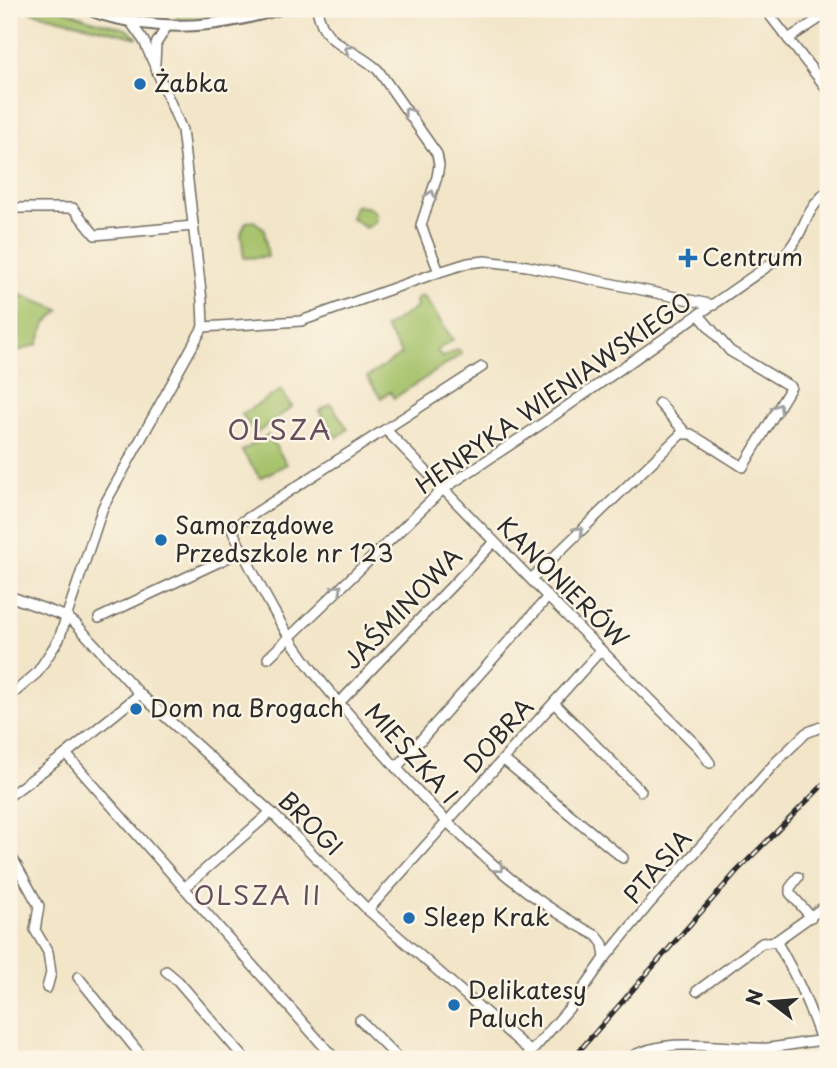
<svg xmlns="http://www.w3.org/2000/svg" width="837" height="1068" font-family="'Playpen Sans',sans-serif">
  <rect width="100%" height="100%" fill="#fcf5e5"/>
  <filter id="ink" filterUnits="userSpaceOnUse"><feTurbulence type="fractalNoise" baseFrequency=".0143" numOctaves="2"/><feDisplacementMap in="SourceGraphic" scale="14" xChannelSelector="R" yChannelSelector="G"/><feConvolveMatrix kernelMatrix="1 2 1 2 8 2 1 2 1" color-interpolation-filters="sRGB"/></filter>
  <filter id="wash" filterUnits="userSpaceOnUse"><feTurbulence type="fractalNoise" baseFrequency=".00686" numOctaves="4" result="noise"/><feDisplacementMap in="SourceGraphic" scale="28" xChannelSelector="R" yChannelSelector="G"/><feGaussianBlur stdDeviation="1.57" result="paint"/><feColorMatrix in="noise" values="0 0 0 0 0 0 0 0 0 0 0 0 0 0 0 0 0 1.4 0 .05"/><feComposite in="paint" operator="in"/></filter>
  <g filter="url(#wash)">
    <rect width="100%" height="100%" fill="#f2e5c8"/>
    <g fill="#a4c169" stroke="#68764a" stroke-width="2">
      <path d="M28,9H62L88,19L126,29L138,38L32,12Z"/>
      <path d="M177,9H232L226,17L177,21Z"/>
      <path d="M355,205L370,208L376,213L375,223L366,228L351,218Z"/>
      <path d="M254,221L264,229L268,257L244,258L241,233L246,222Z"/>
      <path d="M15,293L60,310L45,324L38,344L9,354V313Z"/>
      <path d="M421,296L425,298L453,340L437,350L442,358L458,349L462,354L394,398L390,392L381,398L367,377L402,354L385,328L417,307L416,300Z"/>
      <path d="M281,390L292,407L255,434L242,414Z"/>
      <path d="M331,404L348,429L336,438L319,411Z"/>
      <path d="M268,435L287,464L260,478L242,451Z"/>
    </g>
  </g>
  <g filter="url(#ink)">
    <g fill="none" stroke-linecap="round" stroke-linejoin="round">
      <defs>
        <g id="minor">
          <path d="M317,9C325,49 351,45 378,70L437,154L439,165L437,177L421,225L439,272"/>
          <path d="M765,9L828,90"/>
          <path d="M788,39L828,13"/>
          <path d="M155,63L156,44L167,26"/>
          <path d="M9,208H73L95,235L193,226"/>
          <path d="M203,327L301,321L439,272L468,263L485,261L527,266L714,305"/>
          <path d="M482,367L240,523L233,532C250,567 268,603 288,635C309,669 337,701 364,731C431,809 505,888 597,936L603,944L605,958"/>
          <path d="M659,403L685,432"/>
          <path d="M386,430L548,597L699,748L710,763"/>
          <path d="M531,579L681,434H691L743,467L791,387L730,351L699,315"/>
          <path d="M9,596L67,617L76,624L140,694L271,812L368,910L531,1052"/>
          <path d="M99,618L242,551"/>
          <path d="M268,658L442,490L546,421L785,254C805,234 803,211 828,191"/>
          <path d="M9,697L37,673L59,639L103,507L203,327L202,300L182,130L144,41L129,20"/>
          <path d="M339,703L494,542"/>
          <path d="M554,703L641,791"/>
          <path d="M66,754L335,1059"/>
          <path d="M504,760L623,858"/>
          <path d="M396,768L548,597"/>
          <path d="M9,796L66,754L140,694"/>
          <path d="M9,852L39,906L35,930L48,952L51,973L47,988"/>
          <path d="M798,877L790,888V893L811,917"/>
          <path d="M184,888L271,812"/>
          <path d="M368,910L601,650"/>
          <path d="M776,941C796,975 808,1002 821,1040"/>
          <path d="M166,971L178,981L245,1059"/>
          <path d="M78,977L144,1059"/>
          <path d="M697,991L762,943L776,941L828,904"/>
          <path d="M360,1020L399,1059"/>
          <path d="M525,1059L572,1005L605,958L650,903L776,762L806,733L828,724"/>
          <path d="M627,1059C668,1034 723,1050 768,1048C788,1046 808,1041 828,1040"/>
        </g>
        <path id="major" d="M89,9C102,16 116,18 130,21C185,31 228,24 280,9"/>
      </defs>
      <use href="#minor" stroke="#716c62" stroke-width="12"/>
      <use href="#major" stroke="#716c62" stroke-width="14"/>
      <use href="#minor" stroke="#fff" stroke-width="9"/>
      <use href="#major" stroke="#fff" stroke-width="10"/>
      <defs>
        <path id="rail" d="M572,1059L737,871L828,780"/>
      </defs>
      <use href="#rail" stroke="#2b2b2b" stroke-width="5"/>
      <use href="#rail" stroke="#fcf5e5" stroke-width="2.5" stroke-dasharray="8" stroke-linecap="butt"/>
    </g>
    <defs><path id="oneway-chevron" d="M-2-3.5L2.5 0L-2 3.5" fill="none" stroke-width="1.6" stroke-linecap="round" stroke-linejoin="round" transform="scale(1.75)"/></defs>
    <g stroke="#a0a0a0">
      <use href="#oneway-chevron" transform="translate(349 50) rotate(-150)"/>
      <use href="#oneway-chevron" transform="translate(408 112) rotate(-126)"/>
      <use href="#oneway-chevron" transform="translate(431 195) rotate(-72)"/>
      <use href="#oneway-chevron" transform="translate(778 408) rotate(-59)"/>
      <use href="#oneway-chevron" transform="translate(579 531) rotate(-44)"/>
      <use href="#oneway-chevron" transform="translate(338 589) rotate(-44)"/>
      <use href="#oneway-chevron" transform="translate(499 868) rotate(41)"/>
    </g>
  </g>
  <g fill="#1f6fb2" stroke="#fcf5e5" stroke-width="2.5">
    <circle cx="140" cy="84" r="7"/>
    <path d="M684.5 247.5h7v7h7v7h-7v7h-7v-7h-7v-7h7z"/>
    <circle cx="161" cy="540" r="7"/>
    <circle cx="136" cy="709" r="7"/>
    <circle cx="409" cy="918" r="7"/>
    <circle cx="454" cy="1005" r="7"/>
  </g>
  <g text-anchor="middle" stroke-width="5" stroke-linejoin="round" paint-order="stroke">
    <g font-size="24" fill="#2b2b2b" stroke="#fcf5e5" text-anchor="start">
      <text x="154" y="92">Żabka</text>
      <text x="702" y="266">Centrum</text>
      <text x="175" y="534">Samorządowe<tspan x="175" dy="28">Przedszkole nr 123</tspan></text>
      <text x="150" y="717">Dom na Brogach</text>
      <text x="423" y="926">Sleep Krak</text>
      <text x="468" y="999">Delikatesy<tspan x="468" dy="28">Paluch</tspan></text>
    </g>
    <g font-size="24" fill="#2b2b2b" stroke="#fcf5e5">
      <text transform="translate(554 394) rotate(-35)" y="8">HENRYKA WIENIAWSKIEGO</text>
      <text transform="translate(562 583) rotate(45)" y="8">KANONIERÓW</text>
      <text transform="translate(403 609) rotate(-46)" y="8">JAŚMINOWA</text>
      <text transform="translate(499 736) rotate(-48)" y="8">DOBRA</text>
      <text transform="translate(411 754) rotate(48)" y="8">MIESZKA I</text>
      <text transform="translate(310 824) rotate(45)" y="8">BROGI</text>
      <text transform="translate(658 867) rotate(-49)" y="8">PTASIA</text>
    </g>
    <g font-size="26" letter-spacing="2" fill="#654f5d" stroke="#fcf5e5">
      <text x="258" y="905">OLSZA II</text>
    </g>
    <g font-size="28" letter-spacing="2" fill="#654f5d" stroke="#fcf5e5">
      <text x="280" y="440">OLSZA</text>
    </g>
  </g>
  <rect width="837" height="1068" fill="none" stroke="#fcf5e5" stroke-width="35"/>
  <g transform="translate(771 1002) rotate(286)" stroke="#fcf5e5" stroke-width="5" paint-order="stroke">
  <path d="M0-5L12 26L0 18L-12 26Z" fill="#2b2b2b"/>
  <text y="-10" font-size="19" font-weight="bold" text-anchor="middle" fill="#2b2b2b">N</text>
  </g>
</svg>
